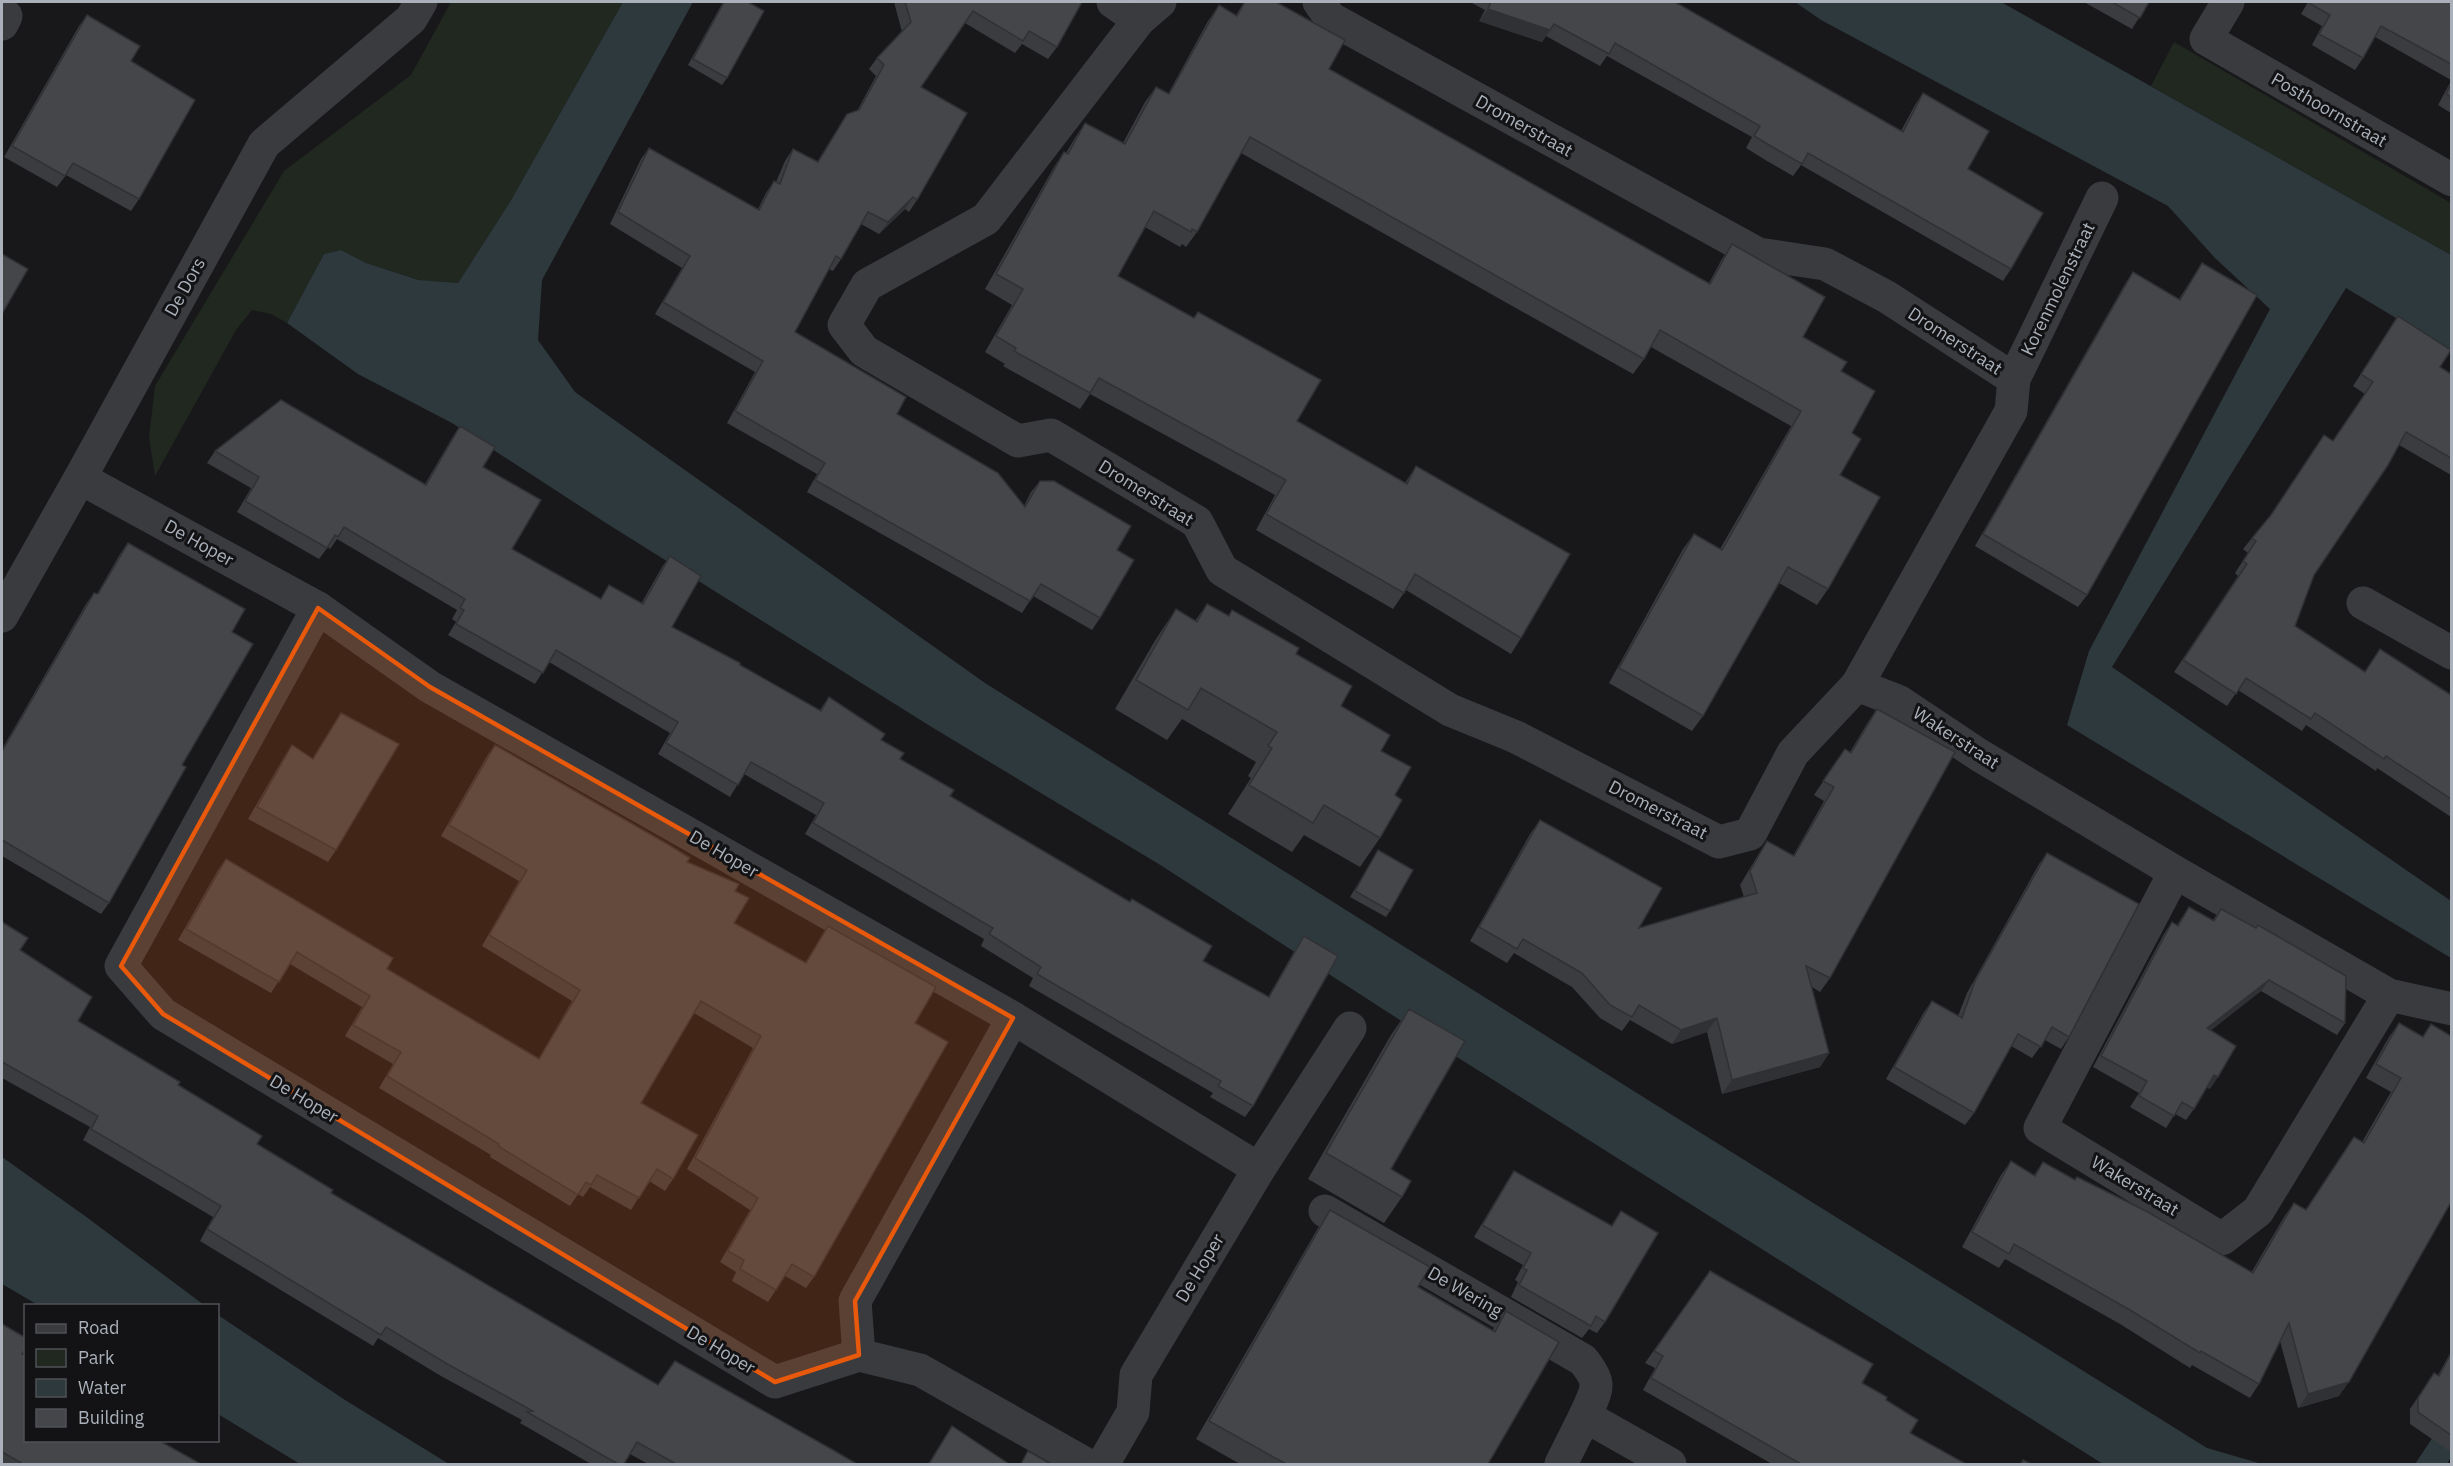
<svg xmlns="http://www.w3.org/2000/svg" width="2453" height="1466" font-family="'IBM Plex Sans',sans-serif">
  <rect width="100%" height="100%" fill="#18181a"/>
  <g fill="#202820">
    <path d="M451,2H623L510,202L458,283L420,280L366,263L341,250L324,254L287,323L271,314L252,310L236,330L155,476L149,437L155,386L284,171L411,75Z"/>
    <path d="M2174,42L2451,203V255L2151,86Z"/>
  </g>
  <g fill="#2e393e">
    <path d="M623,2H693L542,280L538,340L575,392L985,683L1648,1100L2207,1448L2262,1464H2103L1457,1057L1162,866L930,726L606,523L452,423L358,374L287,323L324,254L341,250L366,263L419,280L458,283L510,202Z"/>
    <path d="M1795,2H2001L2451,255V351L2346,288L2112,667L2451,901V958L2067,725L2089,651L2270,309L2215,258L2168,206L1821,20Z"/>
    <path d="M2,1157L85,1216L204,1305H38L2,1284Z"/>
    <path d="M218,1315L345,1400L449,1464H300L218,1414Z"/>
    <path d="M2451,1410V1457L2447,1464H2415Z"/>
  </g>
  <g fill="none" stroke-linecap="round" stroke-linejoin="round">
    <g stroke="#393b3f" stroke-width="33">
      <path d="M1113,2L1139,20"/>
      <path d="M1160,2L1139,20L986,219L867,285L844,325L864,351L1018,441L1051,435L1197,522L1222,570L1450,710L1516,737L1719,842L1750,834L1793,753L1857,685L2011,411L2014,379L2102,198"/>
      <path d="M1319,2L1330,18L1758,254L1825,264L1887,297L2014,379"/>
      <path d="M2228,2L2206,39L2452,180"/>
      <path d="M2,13L6,16L2,24"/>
      <path d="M80,478L318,608L430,687L1013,1018L1259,1169"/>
      <path d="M2363,603L2452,653"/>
      <path d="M318,608L121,966L163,1014L775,1382L859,1355L920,1370L1086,1464"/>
      <path d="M2,616L80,478L264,144L411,19L421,2"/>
      <path d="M1857,685L1898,701L1979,755L2175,872L2389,995L2452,1009"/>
      <path d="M2175,872L2040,1128L2222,1239L2258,1211L2389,995"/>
      <path d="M1325,1211L1583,1360C1603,1385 1597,1388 1585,1416"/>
      <path d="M859,1355L855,1301L1013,1018"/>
      <path d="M1103,1464L1133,1412L1136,1375L1259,1169L1350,1028"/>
      <path d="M1561,1464L1585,1416L1670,1464"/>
    </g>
  </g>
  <g fill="#3a3c40">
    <path d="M723,2H748L727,78L722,85L688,65Z"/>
    <path d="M894,2H1082L1057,47L1048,59L1022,44L1015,53L965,23L921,87L917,200L909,212L905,209L879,234L861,224L841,259L833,271L829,269L795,332L897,414L1024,506L1031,492L1040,481L1117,550L1100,618L1092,630L1033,596L1022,613L807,492L817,474L727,423L755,372L655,314L682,268L610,224L641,159L649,148L758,209L766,193L774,181L776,182L785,161L793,149L817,162L847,114L857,111L876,76L869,69L877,58L902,32Z"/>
    <path d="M1244,2H1276L1329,69L1709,283L1722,259L1732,244L1803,337L1841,371L1852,433L1840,475L1828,589L1817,605L1779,583L1703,716L1692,731L1609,683L1683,549L1694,534L1720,549L1791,426L1651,347L1644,359L1633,374L1241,153L1197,232L1186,247L1182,244L1180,247L1145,227L1118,276L1297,421L1405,483L1416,466L1521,638L1511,654L1406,590L1393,609L1256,530L1275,495L1090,394L1080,409L1003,366L1005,364L985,352L1012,305L985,289L1054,167L1064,152L1066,153L1075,138L1085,123L1123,143L1145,102L1156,87L1168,94L1208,21L1219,5L1236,15Z"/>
    <path d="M1470,2H1675L1901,131L1915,105L1923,93L1968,169L2011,269L2003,281L1801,165L1793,176L1767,161L1746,148L1752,137L1607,56L1600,66L1546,36L1542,42L1479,21L1485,10Z"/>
    <path d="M2084,2H2149L2132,29Z"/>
    <path d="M2308,2H2451V80L2375,37L2363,58L2355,70L2312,45L2322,26L2301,14Z"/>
    <path d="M87,15L131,61L139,199L131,211L66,175L57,187L4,157L79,26Z"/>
    <path d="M2451,81V113L2438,105Z"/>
    <path d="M2202,263L2087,595L2078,607L1975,546L2125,284L2133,272L2179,299Z"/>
    <path d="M2398,316L2440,367L2451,374V475L2399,445L2314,575L2295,626L2365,672L2451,695V817L2377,768L2376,771L2306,725L2302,731L2238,690L2227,706L2174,672L2238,576L2235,573L2248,553L2243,549L2252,538L2333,441L2365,394L2353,386Z"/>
    <path d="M460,426L483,467L512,549L600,599L609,585L641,604L662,567L670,556L672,627L819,711L829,697L881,740L900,759L950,796L1203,961L1268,997L1296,948L1304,936L1253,1106L1245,1117L1210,1097L1213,1093L1029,986L1033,978L981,946L984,939L805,834L816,815L744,774L730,797L658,754L670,733L549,662L535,684L448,635L456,622L452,619L457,610L337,539L330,549L328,547L319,559L237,512L251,488L207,463L215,451L425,484L452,438Z"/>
    <path d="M128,543L232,632L182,765L109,903L101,914L2,856V749L86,604L94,593L97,594L120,554Z"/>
    <path d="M1207,604L1228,616L1232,610L1296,654L1341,706L1381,751L1395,795L1380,838L1360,867L1304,835L1292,852L1228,814L1251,778L1248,776L1256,762L1182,719L1167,740L1115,709L1156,639L1176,609L1195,621Z"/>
    <path d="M1877,709L1830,978L1820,992L1812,987L1829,1053L1820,1067L1722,1094L1707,1032L1672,1044L1630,1020L1622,1031L1600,1018L1572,987L1565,983L1514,953L1507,963L1470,941L1530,834L1540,820L1639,928L1744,897L1740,885L1758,855L1767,841L1793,856L1824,801L1814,795L1845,749L1850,752L1868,722Z"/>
    <path d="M341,713L336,850L328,862L248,819L284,757L292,745L312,759Z"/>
    <path d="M495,745L735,891L734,923L805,963L828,926L915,1023L814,1277L806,1288L785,1276L768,1302L732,1281L736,1272L720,1262L750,1210L687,1169L753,1048L694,1013L641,1103L673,1179L665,1191L649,1181L631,1210L590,1187L583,1197L578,1194L570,1206L490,1157L491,1155L379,1088L393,1064L345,1036L362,1007L290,964L271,993L178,940L218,870L226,859L387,969L539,1058L572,1001L482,946L519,881L441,836L487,756Z"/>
    <path d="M1378,850L1390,911L1386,917L1350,897Z"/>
    <path d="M2047,853L2069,1037L2061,1049L2045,1040L2032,1058L2011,1046L1974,1113L1965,1125L1886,1079L1924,1012L1932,1001L1958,1016L1967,993L2039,864Z"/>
    <path d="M2189,907L2213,920L2221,909L2345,1023L2337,1035L2261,991L2210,1030V1089L2207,1087L2194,1109L2186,1120L2175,1114L2166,1128L2130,1107L2139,1093L2093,1067L2164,934L2172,922L2177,925Z"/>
    <path d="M2,922L20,950L78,1021L178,1085L257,1144L331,1193L658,1385L857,1464H648L630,1454L624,1464H591L520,1423L522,1420L441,1376L378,1338L373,1346L200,1241L213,1217L83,1140L90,1127L2,1078Z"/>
    <path d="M1409,1009L1391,1169L1402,1197L1384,1223L1308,1179L1391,1035Z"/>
    <path d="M2399,1023L2423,1036L2431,1024L2339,1396L2298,1408L2280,1341L2259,1384L2250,1398L2192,1365L2190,1368L2120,1324L2005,1259L1999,1268L1962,1247L2001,1175L2011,1161L2034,1175L2043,1162L2075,1180L2251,1273L2284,1217L2294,1203L2306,1210L2354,1137L2362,1142L2391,1092L2366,1078L2389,1037Z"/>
    <path d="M1514,1171L1611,1226L1621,1211L1605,1322L1597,1333L1589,1329L1582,1338L1511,1297L1518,1282L1515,1280L1523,1265L1474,1237L1506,1183Z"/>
    <path d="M1330,1210L1418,1287L1492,1331L1506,1311L1488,1464H1240L1196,1439L1318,1228Z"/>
    <path d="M1710,1271L1886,1400L1910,1433L1966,1464H1772L1643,1390L1655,1368L1645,1363Z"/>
    <path d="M2,1324L22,1354L26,1440L201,1464H2Z"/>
    <path d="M2451,1352V1452L2410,1424V1409L2434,1373L2438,1375Z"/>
    <path d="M952,1426L1009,1464H928Z"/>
  </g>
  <g fill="#303134">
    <path d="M1488,9L1550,30L1542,42L1479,21Z"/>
    <path d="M913,197L905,209L879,234L888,222Z"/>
    <path d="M2269,980L2261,991L2199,1040L2207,1028Z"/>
    <path d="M1717,1018L1707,1032L1672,1044L1681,1030Z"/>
    <path d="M1829,1053L1820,1067L1722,1094L1732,1080Z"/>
    <path d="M2214,1075L2218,1077L2210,1089L2206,1087Z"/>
    <path d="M2349,1382L2339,1396L2298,1408L2308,1394Z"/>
  </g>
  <g fill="#44464a" stroke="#303134" stroke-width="1.5">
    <path d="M724,2H748L764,11L727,78L693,59Z"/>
    <path d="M905,2H1082L1057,47L1029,31L1023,41L973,11L921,87L967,113L917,200L913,197L888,222L868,212L841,259L836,256L795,332L906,397L897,414L998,473L1025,507L1040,481H1054L1131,526L1117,550L1134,560L1100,618L1041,584L1030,601L815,480L825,463L735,411L763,361L663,302L690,256L618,212L649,148L759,210L774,181L780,184L793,149L818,162L847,114L859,110L884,65L877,58L911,22Z"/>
    <path d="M1245,2H1276L1345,40L1329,69L1710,284L1732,244L1825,297L1803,337L1847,362L1841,371L1875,391L1852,433L1861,439L1840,475L1880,497L1828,589L1788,567L1703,716L1619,668L1694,534L1722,550L1801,411L1660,330L1644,359L1250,137L1197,232L1192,229L1191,232L1154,211L1118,276L1194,318L1198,312L1321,380L1297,421L1407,484L1416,466L1570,554L1521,638L1415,574L1404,593L1266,514L1286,480L1099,378L1090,393L1014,351L1016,348L996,336L1023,289L996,274L1064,152L1068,154L1085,123L1125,144L1156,87L1169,94L1219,5L1237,16Z"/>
    <path d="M1491,2H1675L1903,132L1923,93L1989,131L1968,169L2043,213L2011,269L1808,153L1802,164L1776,149L1754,136L1760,126L1615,43L1609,54L1554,24L1550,30L1488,9Z"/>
    <path d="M2112,2H2149L2140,18Z"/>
    <path d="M2310,2H2451V64L2381,26L2363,58L2319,34L2330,15L2309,3Z"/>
    <path d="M87,15L140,46L131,61L195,100L139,199L73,163L65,176L12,146Z"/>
    <path d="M2451,84V97L2446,94Z"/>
    <path d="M2,254L28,269L2,314Z"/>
    <path d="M2202,263L2257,295L2087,595L1983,534L2133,272L2180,300Z"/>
    <path d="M2398,316L2451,350L2440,367L2451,374V458L2406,432L2388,465L2314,575L2295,626L2365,672L2380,649L2451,695V799L2386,756L2384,759L2315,713L2311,719L2246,678L2236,694L2183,660L2247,564L2243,561L2256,541L2252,538L2271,515L2324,435L2333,441L2373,382L2361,374Z"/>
    <path d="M281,400L426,485L460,426L495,447L483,467L541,500L512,549L601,599L609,585L643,604L670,556L701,576L672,627L740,663V665L821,711L829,697L885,734L881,740L904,753L900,759L954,790L950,796L1130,902L1132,899L1212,946L1203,961L1269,997L1304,936L1338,956L1253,1106L1218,1086L1221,1081L1037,974L1041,967L989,934L993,928L813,823L824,803L751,762L738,785L666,743L678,722L556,650L543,673L456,624L464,610L460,608L465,599L344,527L338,537L335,535L327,548L245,501L259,477L215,451Z"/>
    <path d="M128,543L245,609L232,632L253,644L182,765L186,767L109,903L2,840V751L94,593L98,594Z"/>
    <path d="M1207,604L1229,616L1232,610L1299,648L1296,654L1352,686L1341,706L1390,735L1381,751L1411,767L1395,795L1402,800L1380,838L1324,805L1313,823L1249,785L1272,748L1268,746L1277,732L1201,688L1188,710L1136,680L1176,609L1197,622Z"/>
    <path d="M1877,709L1955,752L1830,978L1806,966L1829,1053L1732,1080L1717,1018L1681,1030L1639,1005L1632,1017L1610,1005L1582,973L1575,969L1523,939L1517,949L1479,927L1540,820L1662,888L1639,928L1757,893L1750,871L1767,841L1794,856L1834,787L1823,781L1845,749L1851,753Z"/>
    <path d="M341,713L399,744L336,850L257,807L292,745L313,759Z"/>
    <path d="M495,745L669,845L690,858L687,862L739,884L735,891L749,898L734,923L806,963L828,926L936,987L915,1023L948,1042L814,1277L792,1264L776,1290L740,1269L744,1260L728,1251L758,1198L695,1158L761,1036L701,1001L641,1103L698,1135L673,1179L657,1169L639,1198L597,1175L591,1185L586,1182L578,1195L498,1146L499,1144L387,1076L401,1052L353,1025L370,996L297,952L279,982L186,929L226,859L393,958L387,969L539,1059L580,990L489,935L527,870L449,825Z"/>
    <path d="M1378,850L1413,870L1390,911L1355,891Z"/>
    <path d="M2047,853L2139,904L2069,1037L2052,1027L2041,1047L2018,1034L1974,1113L1894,1067L1932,1001L1962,1018L1975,981Z"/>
    <path d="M2189,907L2214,921L2221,909L2256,928L2258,925L2346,976L2345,1023L2269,980L2207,1028L2236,1046L2218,1077L2214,1075L2194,1109L2182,1102L2174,1116L2139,1096L2147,1081L2101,1056L2172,922L2178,926Z"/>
    <path d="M2,922L28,938L20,950L92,997L78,1021L180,1082L178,1085L262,1136L257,1144L333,1190L331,1193L658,1385L675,1361L833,1450L857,1464H676L637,1442L624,1464H618L527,1412L533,1411L449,1365L386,1327L381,1335L207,1229L221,1206L91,1129L98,1116L2,1062Z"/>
    <path d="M1409,1009L1465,1041L1391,1169L1411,1181L1402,1197L1326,1153Z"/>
    <path d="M2399,1023L2423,1037L2431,1024L2451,1036V1202L2349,1382L2308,1394L2289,1323L2259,1384L2201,1351L2200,1353L2130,1310L2014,1244L2009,1254L1972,1232L2011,1161L2035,1176L2043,1162L2075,1180L2077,1177L2146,1211L2253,1273L2294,1203L2306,1210L2354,1137L2364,1143L2401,1078L2376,1064Z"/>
    <path d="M1514,1171L1612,1226L1621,1211L1658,1233L1605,1322L1596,1316L1591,1326L1519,1285L1527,1270L1523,1268L1531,1253L1482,1225Z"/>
    <path d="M1330,1210L1430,1267L1418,1287L1495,1332L1506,1311L1559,1342L1488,1464H1286L1209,1421Z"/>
    <path d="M1710,1271L1873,1364L1862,1383L1887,1397L1886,1400L1918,1420L1910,1433L1966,1464H1801L1651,1378L1663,1356L1654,1351Z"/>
    <path d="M2,1324L26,1338V1348L22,1354L26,1356V1440H158L201,1464H23L2,1452Z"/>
    <path d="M2451,1353V1435L2418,1412V1398L2434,1373L2439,1376Z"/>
    <path d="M952,1426L1009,1464H929Z"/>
    <path d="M1028,1451L1051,1464H1021Z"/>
    <path d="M2023,1460L2031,1464H2021Z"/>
  </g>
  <path fill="#e8590c" fill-opacity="0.2" stroke="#e8590c" stroke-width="4.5" stroke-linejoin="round" d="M318,608L430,687L1013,1018L855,1301L859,1355L775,1382L163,1014L121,966Z"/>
  <g text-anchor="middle" stroke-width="6" stroke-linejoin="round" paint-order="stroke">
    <g font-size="18" fill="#aab1ba" stroke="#131315">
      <text transform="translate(2329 110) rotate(30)" y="6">Posthoornstraat</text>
      <text transform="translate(1524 126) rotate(29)" y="6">Dromerstraat</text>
      <text transform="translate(185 287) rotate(-61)" y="6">De Dors</text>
      <text transform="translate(2058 289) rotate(-64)" y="6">Korenmolenstraat</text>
      <text transform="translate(1955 341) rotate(33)" y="6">Dromerstraat</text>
      <text transform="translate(1146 493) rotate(32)" y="6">Dromerstraat</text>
      <text transform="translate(199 543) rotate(29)" y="6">De Hoper</text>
      <text transform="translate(1956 738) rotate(33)" y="6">Wakerstraat</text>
      <text transform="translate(1658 810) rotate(27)" y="6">Dromerstraat</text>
      <text transform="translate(724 854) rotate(30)" y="6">De Hoper</text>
      <text transform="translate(304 1099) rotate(31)" y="6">De Hoper</text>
      <text transform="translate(2135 1186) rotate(31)" y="6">Wakerstraat</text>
      <text transform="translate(1200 1268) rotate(-59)" y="6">De Hoper</text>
      <text transform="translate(1465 1292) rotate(30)" y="6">De Wering</text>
      <text transform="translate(721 1350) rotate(31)" y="6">De Hoper</text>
    </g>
  </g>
  <rect width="2453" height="1466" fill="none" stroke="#aab1ba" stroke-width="6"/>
  <rect x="24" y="1304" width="195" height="138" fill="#131315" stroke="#4f5257" stroke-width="1.5"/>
  <rect x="36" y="1324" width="30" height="9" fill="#393b3f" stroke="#4f5257" stroke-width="1.5"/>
  <text x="78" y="1334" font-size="18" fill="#aab1ba">Road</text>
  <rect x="36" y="1349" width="30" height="18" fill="#202820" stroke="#4f5257" stroke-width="1.5"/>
  <text x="78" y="1364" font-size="18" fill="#aab1ba">Park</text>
  <rect x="36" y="1379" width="30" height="18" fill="#2e393e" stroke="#4f5257" stroke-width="1.5"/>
  <text x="78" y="1394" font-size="18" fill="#aab1ba">Water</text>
  <rect x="36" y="1409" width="30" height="18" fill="#44464a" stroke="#4f5257" stroke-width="1.5"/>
  <text x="78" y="1424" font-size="18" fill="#aab1ba">Building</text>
</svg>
